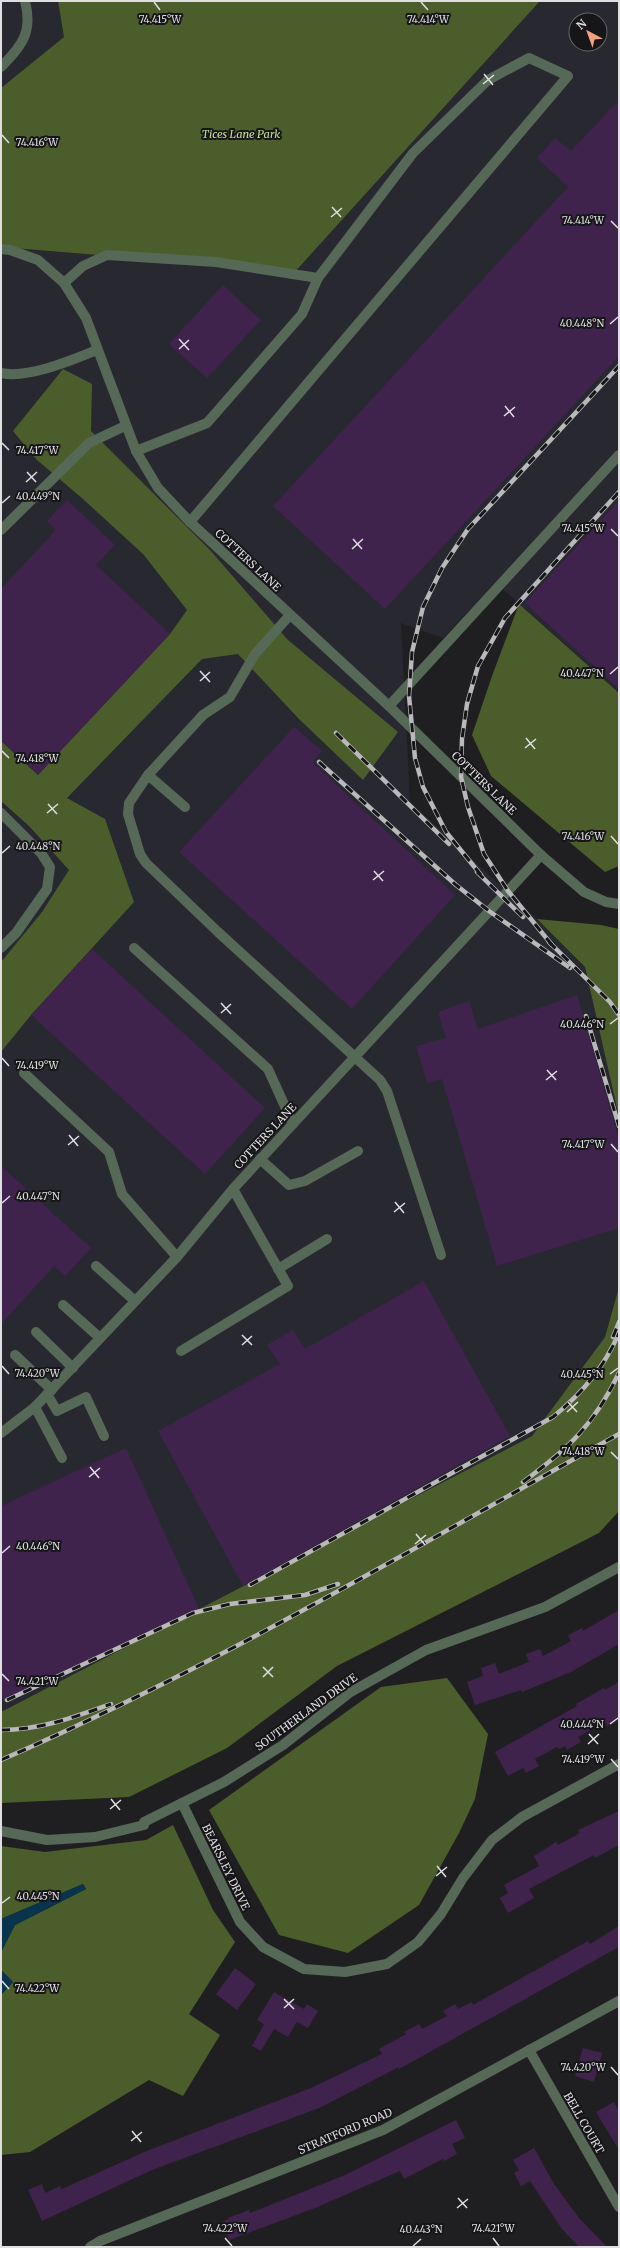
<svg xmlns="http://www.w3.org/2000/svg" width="620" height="2248" font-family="Merriweather,serif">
  <rect width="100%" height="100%" fill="#1f1f22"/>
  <g fill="#282831" fill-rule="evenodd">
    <path d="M1,1H58L64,37L1,88Z"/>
    <path d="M540,1H619V693L495,582L443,638L401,623L410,802L537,919L585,967L619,1117V1287L605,1337L532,1436L1,1712V247L242,267L293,274ZM576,20H600V44H576Z"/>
  </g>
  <g fill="#4b5d2b">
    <path d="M58,1H540L293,274L242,267L1,247V88L64,37Z"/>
    <path d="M63,369L92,384L91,431L210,550L288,640L398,732L363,780L299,719L238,654L202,659L67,798L105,819L134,902L31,1015L1,1052V962L42,912L69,870L29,826L1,801V741L38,775L170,634L187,610L143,554L83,499L37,460L13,431Z"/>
    <path d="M519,604L619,693V866L605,872L491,776L472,735L492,676Z"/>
    <path d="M537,919L601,925L619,929V1117L585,967Z"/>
    <path d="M619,1287V1511L599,1533L337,1666L227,1748L129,1797L1,1803V1712L532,1436L605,1337Z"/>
    <path d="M447,1678L488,1734L475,1799L459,1833L419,1905L348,1953L279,1935L209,1810L381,1687Z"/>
    <path d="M173,1825L213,1910L235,1942L189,2014L220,2035L183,2096L149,2080L30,2152L1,2155V1995L13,1982L1,1970V1952L15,1925L86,1889L83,1884L1,1919V1846L45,1852L146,1840Z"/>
  </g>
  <g fill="#08354d">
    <path d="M83,1884L86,1889L15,1925L1,1952V1919Z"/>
    <path d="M1,1970L13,1982L1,1995Z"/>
  </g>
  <g fill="#3f234c">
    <path d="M619,100V356L385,609L273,506L568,187L537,158L555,138L571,151Z"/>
    <path d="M223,285L261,320L207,378L169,344Z"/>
    <path d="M67,500L115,545L96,565L170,634L38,775L1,741V589L56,530L47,521Z"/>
    <path d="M619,500V689L525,603Z"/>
    <path d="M294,727L322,751L313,763L455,895L352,1009L179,852Z"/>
    <path d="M92,949L265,1108L205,1174L31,1015Z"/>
    <path d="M577,995L619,1139V1228L497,1266L442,1079L427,1083L416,1046L446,1038L438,1012L469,1001L478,1029Z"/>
    <path d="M1,1166L91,1248L65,1276L54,1266L1,1324Z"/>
    <path d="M424,1281L510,1436L243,1586L158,1431L280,1364L267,1345L293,1330L305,1349Z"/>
    <path d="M126,1448L199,1609L1,1700V1506Z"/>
    <path d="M619,1610V1644L571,1672L522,1692L521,1690L475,1705L467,1682L483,1676L481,1668L495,1663L499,1674L529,1662L526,1654L540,1649L543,1656L571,1641L568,1635L582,1628L583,1631Z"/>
    <path d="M619,1682V1719L607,1726L605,1722L578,1737L581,1742L567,1750L565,1746L559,1749L557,1747L535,1759L539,1766L526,1773L523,1768L508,1776L495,1752L577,1706L576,1704L604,1688L605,1690Z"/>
    <path d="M619,1811V1845L595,1858L594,1855L529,1889L534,1898L508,1913L500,1898L508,1893L504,1885L539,1866L534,1856L556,1842L558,1845L580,1833L578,1830Z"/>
    <path d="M619,1926V1947L399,2069V2067L319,2108L152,2170L42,2221L28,2190L42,2184L45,2193L60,2186L62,2189L144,2152L311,2088L382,2054L379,2049L406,2034L404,2032L419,2024L422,2029L447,2016L443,2011L455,2004L458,2009L472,2002L473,2005L588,1941L590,1944Z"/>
    <path d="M235,1968L256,1984L237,2010L216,1994Z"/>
    <path d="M274,1992L304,2009L307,2004L318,2011L308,2028L297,2022L288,2037L274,2029L261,2051L252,2046L264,2024L257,2020Z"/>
    <path d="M583,2048L602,2053L594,2082L575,2076Z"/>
    <path d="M614,2102L619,2112V2150L596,2112Z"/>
    <path d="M456,2120L465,2138L452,2144L457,2154L444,2161L443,2159L404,2179L400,2171L315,2208L229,2240L222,2222L229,2219L228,2218L249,2210L250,2213L345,2175Z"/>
    <path d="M534,2148L554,2184L579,2218L607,2247H579L562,2229L530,2181L521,2186L514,2173L519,2170L513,2160Z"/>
  </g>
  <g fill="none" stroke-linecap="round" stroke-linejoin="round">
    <g stroke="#566856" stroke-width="10">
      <path d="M1,67C22,46 33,32 25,1"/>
      <path d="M1,249L10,250L38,260L64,283L86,318L136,451L158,488L190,522L389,706L541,855L584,892L606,902L619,904"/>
      <path d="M64,283L83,266L107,255L216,262L318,278"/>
      <path d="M1,373C28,379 72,360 97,350"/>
      <path d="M136,451L207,423L302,314L318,278L413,153L488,80L529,58L568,76L190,522"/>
      <path d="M1,530L89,443L125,426"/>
      <path d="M290,615L255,654L230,697L203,715L148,775L129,803L128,814L140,854L146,863L218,932L380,1080L387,1091L441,1255"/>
      <path d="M389,706L619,455"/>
      <path d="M148,775L185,807"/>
      <path d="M1,813L41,853L50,867L47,889L16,933L1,948"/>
      <path d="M134,948L268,1069L293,1124"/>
      <path d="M24,1073L109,1152L122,1194L177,1257"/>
      <path d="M260,1159L289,1185L305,1181L358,1151"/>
      <path d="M96,1266L135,1301"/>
      <path d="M278,1269L327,1239"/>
      <path d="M63,1305L100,1338"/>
      <path d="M36,1332L73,1368"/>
      <path d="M181,1351L288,1286L233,1189"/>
      <path d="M15,1355L52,1390"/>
      <path d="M47,1394L57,1411L86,1397L104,1436"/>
      <path d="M35,1407L62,1458"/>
      <path d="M1,1433L35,1407L177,1257L233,1189L541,855"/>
      <path d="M182,1803L240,1922L263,1947L304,1969L345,1972L387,1964L418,1942L441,1914L463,1878L492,1840L522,1817L619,1764"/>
      <path d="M1,1831L47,1840L95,1837L144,1825V1822L224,1782L283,1745L349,1693L426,1650L545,1607L619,1567"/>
      <path d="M529,2050L619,2207"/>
      <path d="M90,2247L100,2241L383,2130L619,2001"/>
    </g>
    <defs>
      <g id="rail">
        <path d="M336,733L449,844"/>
        <path d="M319,762L456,885L489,911L570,968"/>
        <path d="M477,872L523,917"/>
        <path d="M481,875L446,832L423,787L415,758L409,696L412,652L423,607L442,568L468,529L619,366"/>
        <path d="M549,942L610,1002L619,1015"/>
        <path d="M552,945L508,891L484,854L468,807L461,777L462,739L467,704L478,666L505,618L619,492"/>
        <path d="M586,1016L619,1126"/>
        <path d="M613,1337L619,1322"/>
        <path d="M523,1482C569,1448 594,1425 619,1373"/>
        <path d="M250,1585L553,1417C582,1393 604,1368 619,1333"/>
        <path d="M7,1700L193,1613L230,1604L305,1595L338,1584"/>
        <path d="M1,1730C40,1730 75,1717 111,1704"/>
        <path d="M1,1760C215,1667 415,1547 619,1434"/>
      </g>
    </defs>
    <use href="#rail" stroke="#b9b9bb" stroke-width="4.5"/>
    <use href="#rail" stroke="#161619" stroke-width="3" stroke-dasharray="9" stroke-linecap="butt"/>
  </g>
  <path fill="none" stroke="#dfdfe1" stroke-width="1.5" d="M154,2L160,10M421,2L428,10M484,74L493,85M483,84L494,75M2,135L9,143M332,207L341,217M331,217L342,208M611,221L618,228M610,324L618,317M179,339L189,350M179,349L189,340M505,406L514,417M504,416L515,407M2,443L9,450M27,472L36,482M26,482L37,472M2,503L10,496M611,529L618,536M353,539L362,549M352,549L363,539M200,671L210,682M610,674L618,667M200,681L210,672M526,738L535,749M525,748L536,739M2,751L9,758M48,804L57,814M47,813L58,804M611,836L618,844M2,853L10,846M374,871L383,881M373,880L384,871M221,1003L231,1014M221,1013L231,1004M610,1024L618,1018M2,1058L9,1066M547,1070L556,1080M546,1080L557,1071M69,1135L78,1146M611,1144L618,1152M68,1145L79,1136M395,1202L404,1213M2,1203L10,1196M394,1212L405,1203M242,1335L252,1345M242,1345L252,1336M2,1366L9,1374M610,1374L618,1368M568,1402L577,1412M567,1412L578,1402M611,1452L618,1459M90,1467L99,1478M89,1477L100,1468M416,1534L425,1545M415,1544L426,1535M2,1553L10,1546M263,1667L273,1677M2,1674L9,1681M263,1677L273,1667M610,1724L618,1718M589,1734L598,1744M588,1744L599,1734M611,1759L618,1767M111,1799L120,1810M110,1809L121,1800M437,1866L446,1877M436,1876L447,1867M2,1903L10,1897M2,1981L9,1989M284,1999L294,2009M284,2008L294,1999M611,2067L618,2075M132,2131L141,2142M131,2141L142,2132M458,2198L467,2208M457,2208L468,2199M225,2238L232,2246M493,2238L499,2246M413,2246L421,2239"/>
  <g text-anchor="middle" stroke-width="4" stroke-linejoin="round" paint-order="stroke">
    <g font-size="11" font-style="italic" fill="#c4e394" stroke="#161619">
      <text x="241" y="138">Tices Lane Park</text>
    </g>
    <g font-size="11" fill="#dfdfe1" stroke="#161619">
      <text transform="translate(248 560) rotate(43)" y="4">COTTERS LANE</text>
      <text transform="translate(484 783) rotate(44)" y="4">COTTERS LANE</text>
      <text transform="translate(265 1136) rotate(-47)" y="4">COTTERS LANE</text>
      <text transform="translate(306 1712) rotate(-36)" y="4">SOUTHERLAND DRIVE</text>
      <text transform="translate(226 1867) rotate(64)" y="4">BEARSLEY DRIVE</text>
      <text transform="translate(584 2123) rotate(60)" y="4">BELL COURT</text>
      <text transform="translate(345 2131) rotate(-23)" y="4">STRATFORD ROAD</text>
    </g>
  </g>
  <g font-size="10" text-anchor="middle" fill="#dfdfe1" stroke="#161619" stroke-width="4" stroke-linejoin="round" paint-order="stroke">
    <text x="428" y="23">74.414°W</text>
    <text x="160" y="23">74.415°W</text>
    <text x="37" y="146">74.416°W</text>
    <text x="583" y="224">74.414°W</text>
    <text x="582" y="327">40.448°N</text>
    <text x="37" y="454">74.417°W</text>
    <text x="38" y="500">40.449°N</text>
    <text x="583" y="532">74.415°W</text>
    <text x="582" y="677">40.447°N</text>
    <text x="37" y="762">74.418°W</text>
    <text x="583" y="840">74.416°W</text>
    <text x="38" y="850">40.448°N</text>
    <text x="582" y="1028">40.446°N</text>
    <text x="37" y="1069">74.419°W</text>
    <text x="583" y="1148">74.417°W</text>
    <text x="38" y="1200">40.447°N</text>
    <text x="37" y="1377">74.420°W</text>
    <text x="582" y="1378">40.445°N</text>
    <text x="583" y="1455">74.418°W</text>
    <text x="38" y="1550">40.446°N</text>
    <text x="37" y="1685">74.421°W</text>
    <text x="582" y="1728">40.444°N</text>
    <text x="583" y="1763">74.419°W</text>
    <text x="38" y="1900">40.445°N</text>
    <text x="37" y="1992">74.422°W</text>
    <text x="583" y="2071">74.420°W</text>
    <text x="225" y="2232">74.422°W</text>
    <text x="493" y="2232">74.421°W</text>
    <text x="421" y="2233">40.443°N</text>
  </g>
  <rect width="620" height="2248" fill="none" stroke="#dfdfe1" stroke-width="4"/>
  <g transform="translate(588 32) rotate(319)"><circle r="19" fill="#161619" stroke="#666669"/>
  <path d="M0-3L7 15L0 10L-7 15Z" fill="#f2a07f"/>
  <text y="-6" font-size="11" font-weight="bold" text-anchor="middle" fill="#dfdfe1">N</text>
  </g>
</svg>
